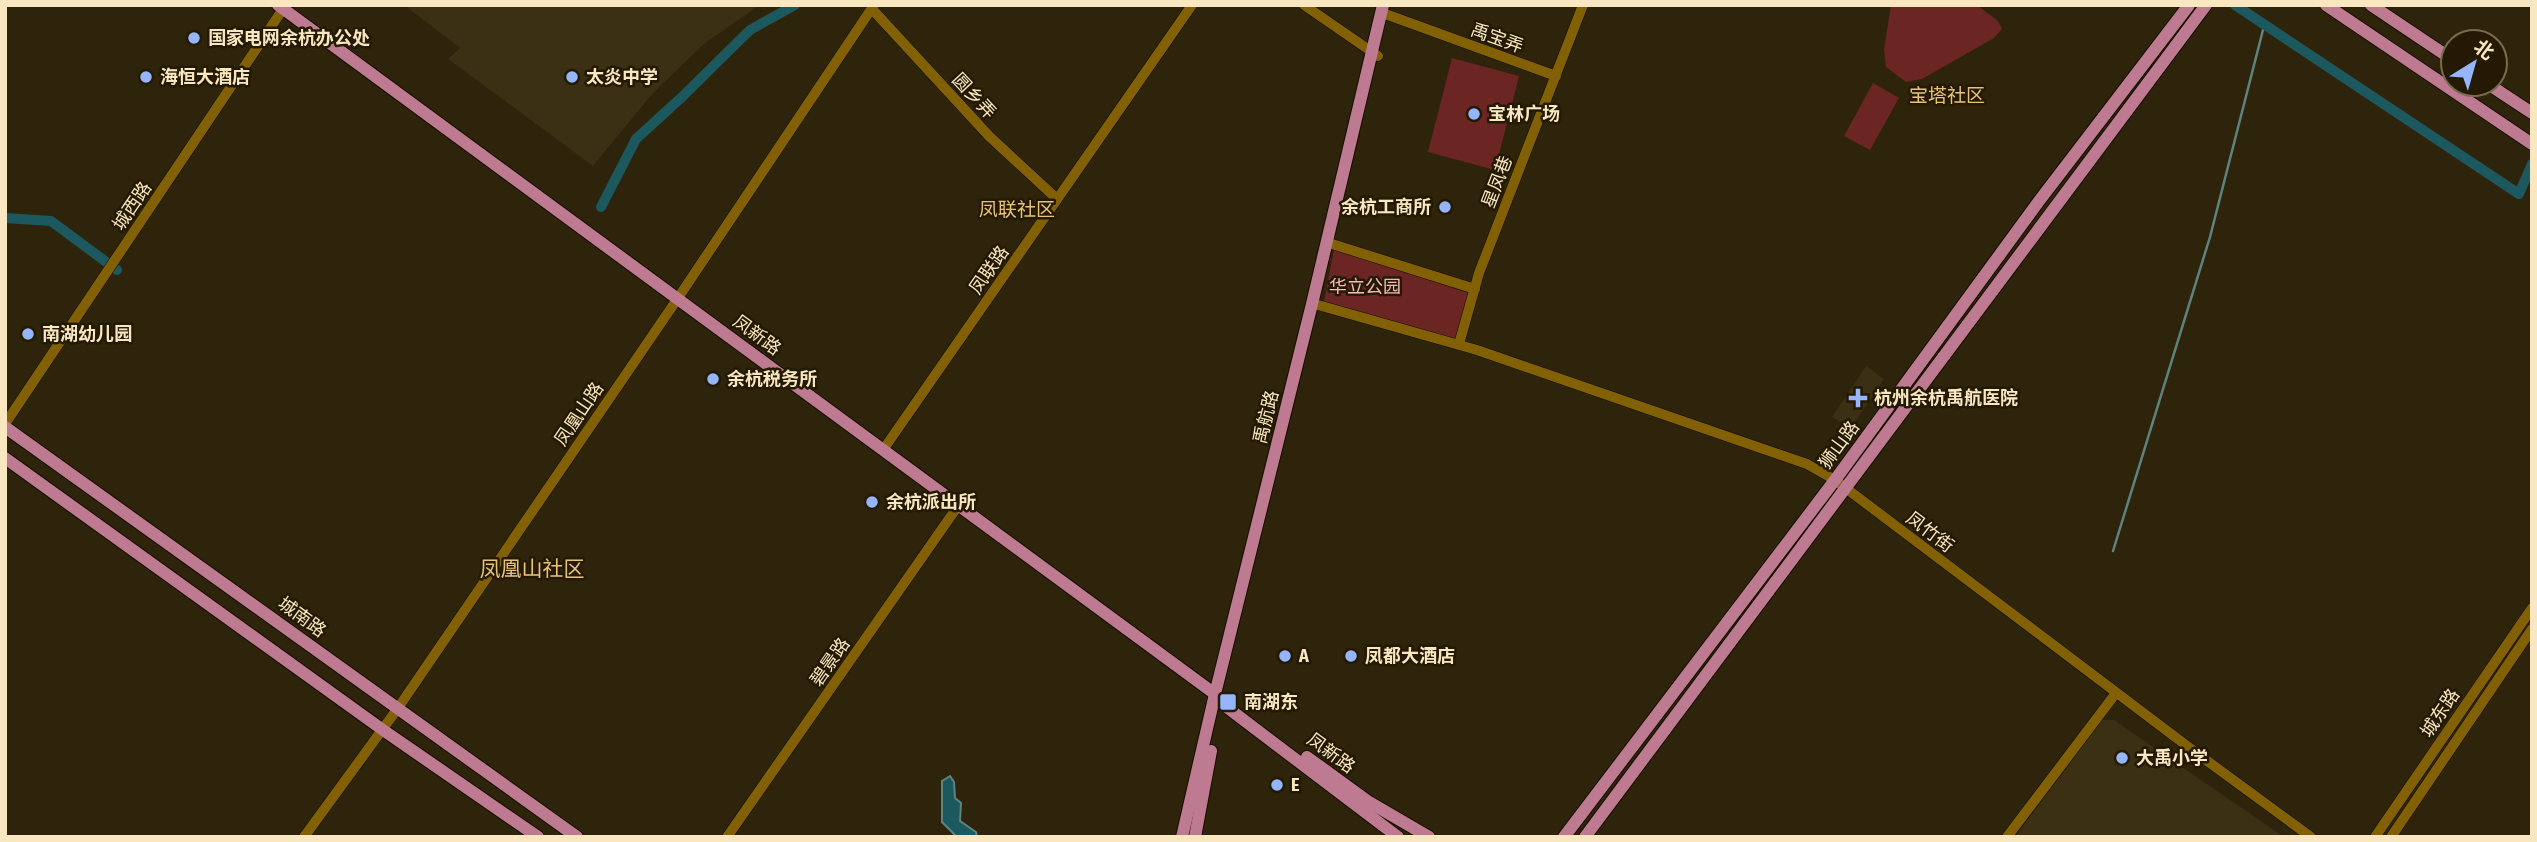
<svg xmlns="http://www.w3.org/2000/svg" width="2537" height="842" font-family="'Fira Sans Condensed','Noto Sans SC',sans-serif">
  <rect width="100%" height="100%" fill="#2e230b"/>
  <g fill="#3b2f14">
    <path d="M404,5H760L705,43L652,94L593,166L448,59L460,48Z"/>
    <path d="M1866,366L1884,379L1851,428L1832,417Z"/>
    <path d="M2102,720H2114L2284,837H2015Z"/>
  </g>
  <g fill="#6b2624">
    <path d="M1891,5H1977L1998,21L2002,29L1994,38L1922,79L1906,82L1886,67L1884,50Z"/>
    <path d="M1452,58L1519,76L1495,170L1428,152Z"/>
    <path d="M1873,83L1899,98L1870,150L1844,136Z"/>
    <path d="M1334,249L1468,293L1460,340L1324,302Z"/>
  </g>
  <path fill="#1c595f" stroke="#5e847d" stroke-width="2" d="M950,776L954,782L955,798L961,803L960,821L976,832L977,837H957L942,822V781Z"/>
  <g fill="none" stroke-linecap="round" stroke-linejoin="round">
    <path stroke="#5e847d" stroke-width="2.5" d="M2113,551L2210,237L2264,26"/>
    <g stroke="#1c595f" stroke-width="10">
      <path d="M2235,5L2519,194L2532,164"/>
      <path d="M601,207L636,139L682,97L750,30L795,5"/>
      <path d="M5,218L51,221L117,270"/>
    </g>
    <defs>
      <g id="minor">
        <path d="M1304,5L1378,56"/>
        <path d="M872,9L989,136L1057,199"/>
        <path d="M1388,15L1556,76"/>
        <path d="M1332,244L1475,289"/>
        <path d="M1318,305L1477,350L1807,464L1835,480L2195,752L2311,837"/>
        <path d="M1459,344L1479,273L1583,5"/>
        <path d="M5,424L285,6"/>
        <path d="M883,450L1192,5"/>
        <path d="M304,837L398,708L678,298L874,5"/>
        <path d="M727,837L958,506"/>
        <path d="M2007,837L2116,693"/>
        <path d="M2375,837L2532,608"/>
        <path d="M2391,837L2532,629"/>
      </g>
      <g id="major">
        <path d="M278,5L1215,694L1220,702L1398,837"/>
        <path d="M2326,5L2532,144"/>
        <path d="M2371,5L2453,60"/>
        <path d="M2488,84L2532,113"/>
        <path d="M5,427L577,837"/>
        <path d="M5,458L383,730L538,837"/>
        <path d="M1307,757L1369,802L1429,837"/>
        <path d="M1182,837L1215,694L1312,304L1383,5"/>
        <path d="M1195,837L1211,751"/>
        <path d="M1564,837L1835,480L2039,201L2189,5"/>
        <path d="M1585,837L2206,5"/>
      </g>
    </defs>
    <use href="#minor" stroke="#160c00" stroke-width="11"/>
    <use href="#major" stroke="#160c00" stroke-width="14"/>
    <use href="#minor" stroke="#816006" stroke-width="10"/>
    <use href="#major" stroke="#be7a91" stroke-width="12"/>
  </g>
  <g fill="#95b6fd" stroke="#241903" stroke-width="2.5">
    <circle cx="194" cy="38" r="7"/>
    <circle cx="146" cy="77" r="7"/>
    <circle cx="572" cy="77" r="7"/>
    <circle cx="1474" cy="114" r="7"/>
    <circle cx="1445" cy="207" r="7"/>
    <circle cx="28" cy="334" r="7"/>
    <circle cx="713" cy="379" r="7"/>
    <path d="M1854.5 387.5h7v7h7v7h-7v7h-7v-7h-7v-7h7z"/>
    <circle cx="872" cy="502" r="7"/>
    <circle cx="1285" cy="656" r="7"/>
    <circle cx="1351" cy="656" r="7"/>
    <rect x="1219" y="693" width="18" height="18" rx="3.5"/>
    <circle cx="2122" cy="758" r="7"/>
    <circle cx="1277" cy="785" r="7"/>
  </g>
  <g text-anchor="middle" stroke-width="5" stroke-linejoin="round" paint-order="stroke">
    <g font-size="18" font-weight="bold" fill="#f9e7c2" stroke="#241903" text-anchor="start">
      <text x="208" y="44">国家电网余杭办公处</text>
      <text x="160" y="83">海恒大酒店</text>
      <text x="586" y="83">太炎中学</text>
      <text x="1488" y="120">宝林广场</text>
      <text x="1431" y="213" text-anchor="end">余杭工商所</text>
      <text x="42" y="340">南湖幼儿园</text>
      <text x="727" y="385">余杭税务所</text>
      <text x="1874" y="404">杭州余杭禹航医院</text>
      <text x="886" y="508">余杭派出所</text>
      <text x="1299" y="662">A</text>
      <text x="1365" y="662">凤都大酒店</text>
      <text x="1244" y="708">南湖东</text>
      <text x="2136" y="764">大禹小学</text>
      <text x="1291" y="791">E</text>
    </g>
    <g font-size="18" fill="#f9e7c2" stroke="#241903">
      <text transform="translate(1497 38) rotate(20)" y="6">禹宝弄</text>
      <text transform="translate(974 96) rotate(47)" y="6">圆乡弄</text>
      <text transform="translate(1497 182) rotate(-69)" y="6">星凤巷</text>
      <text transform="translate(132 206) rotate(-56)" y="6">城西路</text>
      <text transform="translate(989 270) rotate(-55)" y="6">凤联路</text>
      <text transform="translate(757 335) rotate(36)" y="6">凤新路</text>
      <text transform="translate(579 414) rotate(-56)" y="6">凤凰山路</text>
      <text transform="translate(1266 417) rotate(-76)" y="6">禹航路</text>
      <text transform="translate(1839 445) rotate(-54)" y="6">狮山路</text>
      <text transform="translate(1930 532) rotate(37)" y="6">凤竹街</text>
      <text transform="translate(302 617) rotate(36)" y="6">城南路</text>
      <text transform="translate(830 662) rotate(-55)" y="6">碧景路</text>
      <text transform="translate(2440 713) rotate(-56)" y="6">城东路</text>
      <text transform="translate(1331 753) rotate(36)" y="6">凤新路</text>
    </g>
    <g font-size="18" fill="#f8b9b4" stroke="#241903">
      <text x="1365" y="293">华立公园</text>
    </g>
    <g font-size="19" fill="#e7c378" stroke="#241903">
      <text x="1947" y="102">宝塔社区</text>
      <text x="1017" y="216">凤联社区</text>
    </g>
    <g font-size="21" fill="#e7c378" stroke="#241903">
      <text x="532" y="576">凤凰山社区</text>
    </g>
  </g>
  <rect width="2537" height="842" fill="none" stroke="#f9e7c2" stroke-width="14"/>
  <g transform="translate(2474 63) rotate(37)"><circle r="33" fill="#241903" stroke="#796b4f" stroke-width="2"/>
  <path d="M0-5L12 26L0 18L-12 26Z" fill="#95b6fd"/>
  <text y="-10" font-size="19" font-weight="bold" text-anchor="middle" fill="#f9e7c2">北</text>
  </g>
</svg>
